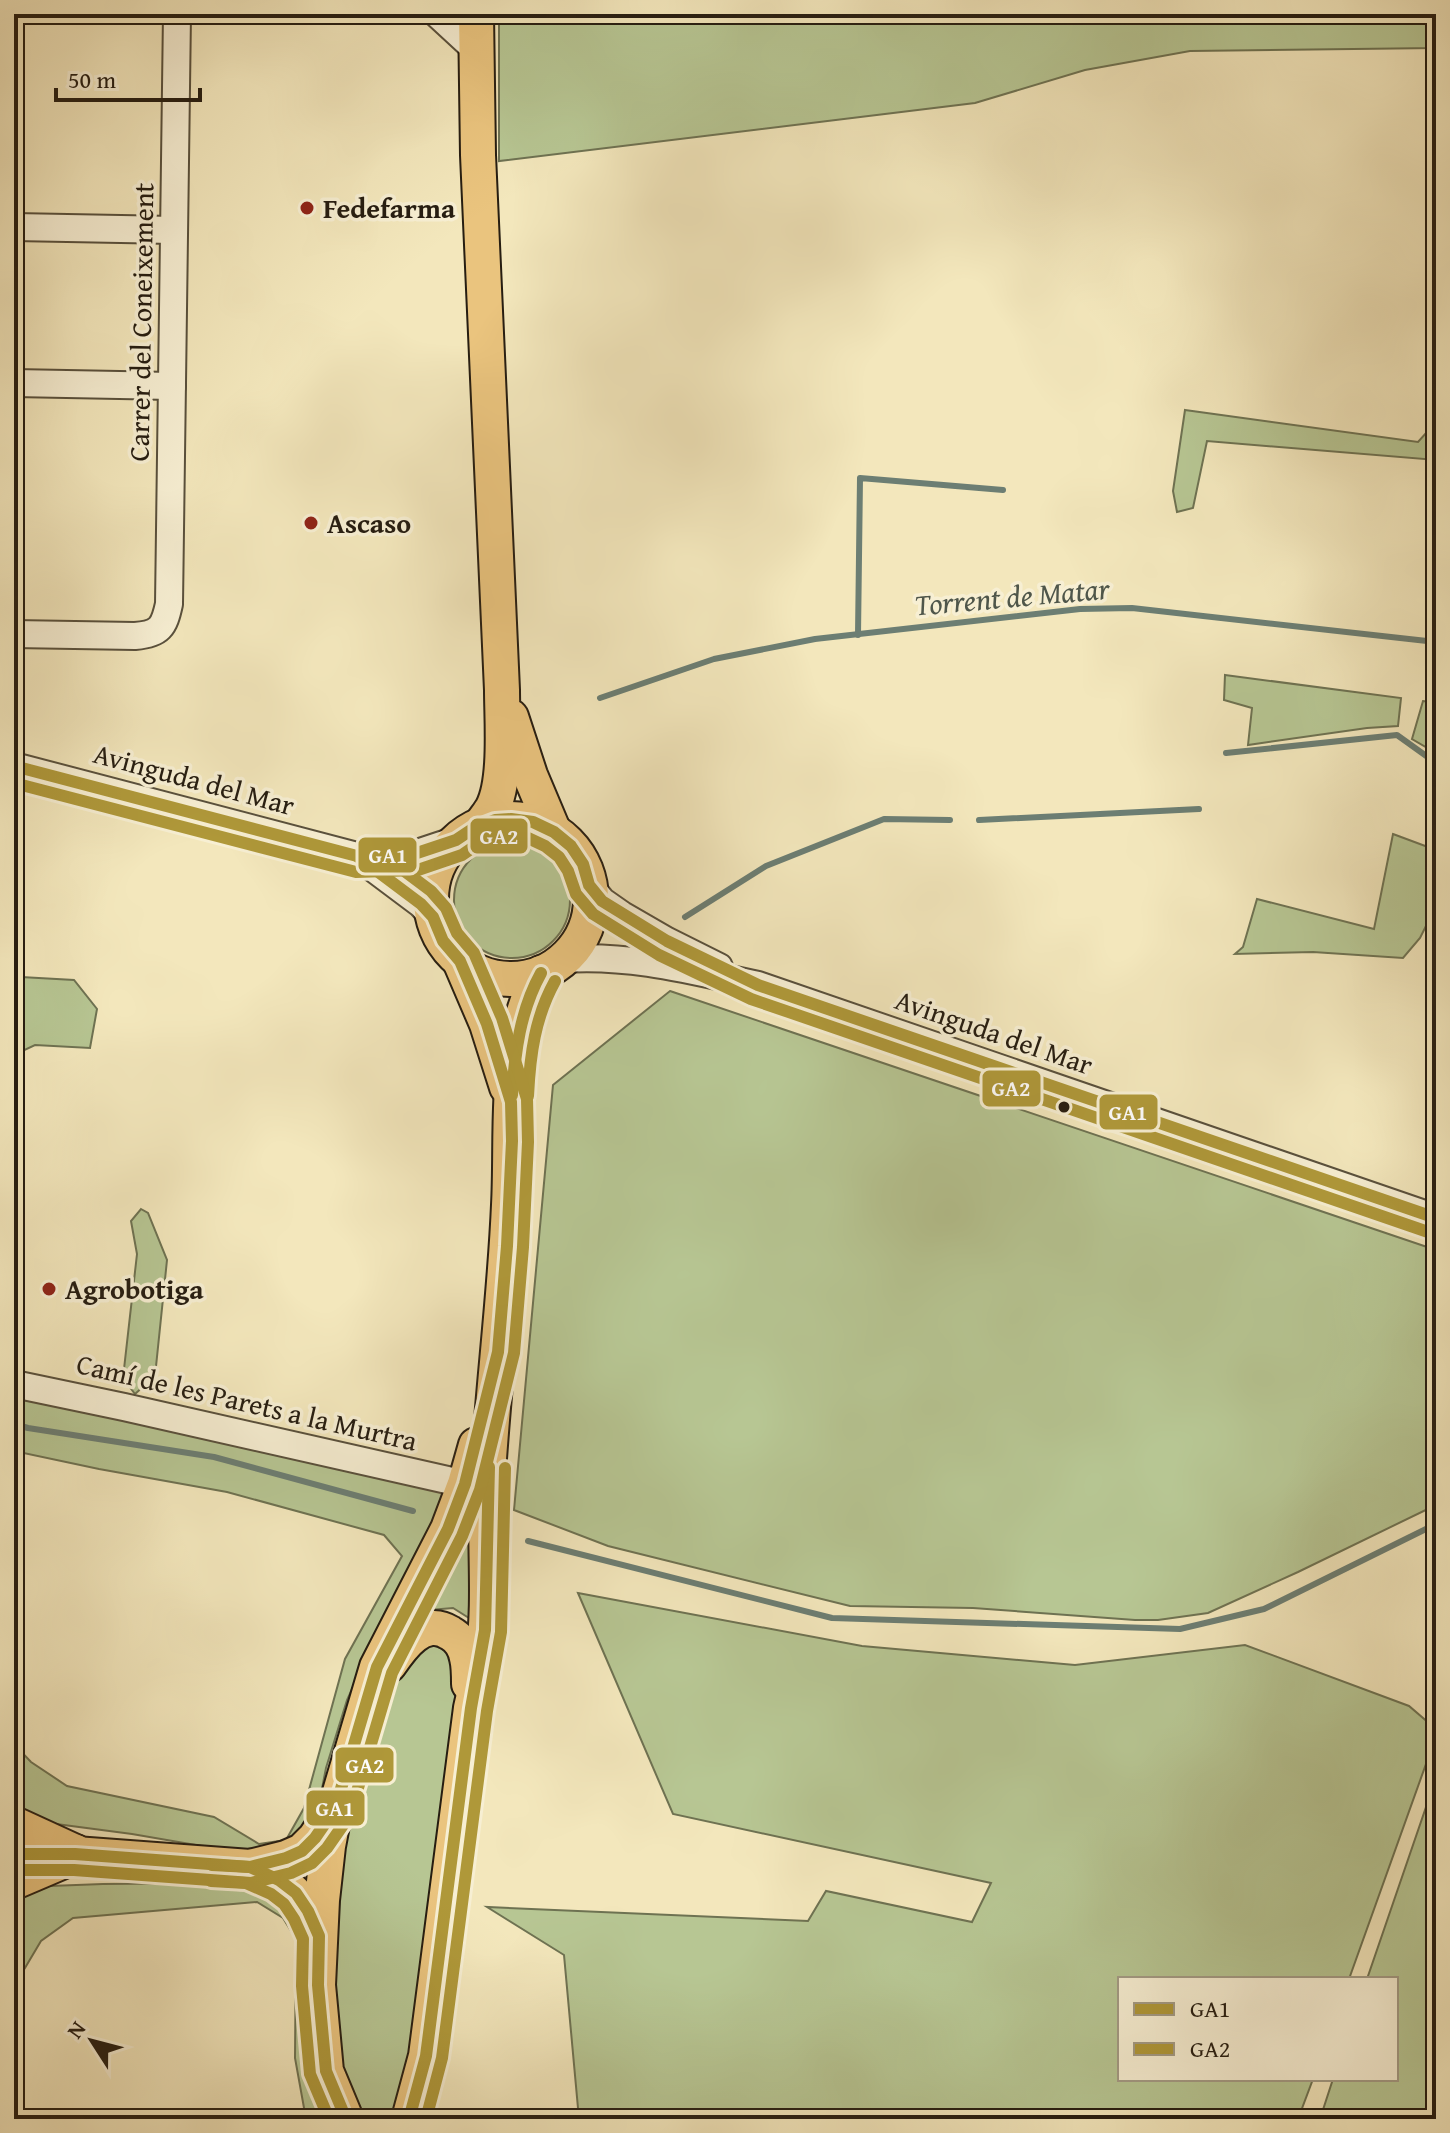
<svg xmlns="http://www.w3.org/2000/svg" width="1450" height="2133" font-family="'Gentium Book Plus',serif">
  <rect width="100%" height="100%" fill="#f3e7bc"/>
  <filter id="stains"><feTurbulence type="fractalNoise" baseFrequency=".0025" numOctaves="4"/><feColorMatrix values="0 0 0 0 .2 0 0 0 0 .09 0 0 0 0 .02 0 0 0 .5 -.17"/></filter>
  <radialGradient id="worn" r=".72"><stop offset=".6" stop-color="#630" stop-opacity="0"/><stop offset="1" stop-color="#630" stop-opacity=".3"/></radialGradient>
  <g fill="#b7c693" stroke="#6e7252" stroke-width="2">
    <path d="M499,14H1436V48L1190,51L1085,70L975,103L499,161Z"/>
    <path d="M1185,410L1418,442L1436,422V460L1207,441L1193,508L1177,512L1173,491Z"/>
    <path d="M1225,675L1401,698L1398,726L1367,728L1248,745L1252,708L1224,700Z"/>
    <path d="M1423,701L1436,703V753L1412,739Z"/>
    <path d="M1393,834L1436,850V906L1420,938L1403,958L1313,952L1235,954L1243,947L1257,899L1374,929Z"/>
    <circle cx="512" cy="900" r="58"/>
    <path d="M21,977L74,980L97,1009L90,1048L35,1045L14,1055V980Z"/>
    <path d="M670,991L1436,1250V1505L1298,1572L1208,1613L1158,1620H1135L973,1608L850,1606L608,1546L514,1510L553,1085Z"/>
    <path d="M141,1209L148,1213L167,1260L155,1376L135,1394L123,1378L137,1254L131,1221Z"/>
    <path d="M14,1397L437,1486L445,1499L370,1649L347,1700L326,1768L319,1804L293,1846L248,1854L132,1834L26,1820L14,1815V1744L31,1762L67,1786L214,1817L259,1844L286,1840L304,1808L345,1659L402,1556L384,1535L227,1492L99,1469L14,1451Z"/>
    <path d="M473,1497L469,1618L453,1608L417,1611Z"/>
    <path d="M578,1593L862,1646L1075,1665L1245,1645L1409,1706L1430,1724L1431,1750L1349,1979H1120V2079H1313L1298,2119H579L564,1955L487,1907L808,1921L826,1891L972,1922L991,1883L673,1814Z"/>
    <path d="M427,1644C457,1649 454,1667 458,1692L413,2042L399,2111L392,2119H361L341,2073L331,1947L345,1838L361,1766L389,1687L404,1661Z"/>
    <path d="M1436,1778V2119H1320L1333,2079H1396V1979H1367Z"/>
    <path d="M219,1883L248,1885L284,1898L299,1922L304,2037L318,2119H306L295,2058L296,1939L283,1918L257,1902L73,1918L41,1941L19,1978L14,2016V1892L23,1887L103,1884Z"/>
  </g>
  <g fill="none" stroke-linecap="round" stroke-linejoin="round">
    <g stroke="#6c7e73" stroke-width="6">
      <path d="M858,635L860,478L1003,490"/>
      <path d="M600,698L714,659L815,639L1080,609L1132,608L1436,642"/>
      <path d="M1226,753L1397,735L1436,763"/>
      <path d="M979,820L1199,809"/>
      <path d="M685,917L766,866L884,819L950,820"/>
      <path d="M14,1424L28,1428L214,1457L413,1511"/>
      <path d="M528,1541L832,1618L1180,1629L1264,1609L1436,1524"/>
    </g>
    <defs>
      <g id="minor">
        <path d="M437,14L476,50"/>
        <path d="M14,227L174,230"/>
        <path d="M14,383L172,386"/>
        <path d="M14,634L135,636C160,634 164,627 169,604L177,14"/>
        <path d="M14,766L357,856L414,854L456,840"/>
        <path d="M357,856L421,904L433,917"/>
        <path d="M589,885L602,901L622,915L667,941L719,967"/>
        <path d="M563,959C630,954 693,971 758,985L1436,1218"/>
        <path d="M14,1384L124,1407L465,1484"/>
      </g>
      <g id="major">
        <path d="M476,14L478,155L502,690C502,722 507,782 492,809C489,814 484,820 481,825"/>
        <path d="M511,717L530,775L554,832"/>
        <circle cx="511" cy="899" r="80"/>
        <path d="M460,961L487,1024L507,1087"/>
        <path d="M389,1665C402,1646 423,1616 450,1633C459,1638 465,1647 467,1658C469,1666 469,1676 469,1684"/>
        <path d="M14,1854H75L250,1867L286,1858L302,1851L315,1838L332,1812"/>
        <path d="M250,1867C294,1887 299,1891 319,1936"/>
        <path d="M346,2119L326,2071L318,1985L322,1900L328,1846L335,1809L377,1667L448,1529L465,1484L476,1445"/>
        <path d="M409,2119L426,2056L471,1708C475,1690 480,1672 483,1655C491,1601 484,1545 487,1490C492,1395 505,1300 509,1205C513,1132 502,1037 541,973"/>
      </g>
      <g id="highway">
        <path d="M14,1826L75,1854"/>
        <path d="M14,1880L75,1854"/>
      </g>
    </defs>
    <use href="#minor" stroke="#59503c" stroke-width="30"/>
    <use href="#major" stroke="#261d11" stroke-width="38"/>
    <use href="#highway" stroke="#261d11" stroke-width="42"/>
    <use href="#minor" stroke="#f7efd3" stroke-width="26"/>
    <use href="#major" stroke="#eac47e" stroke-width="34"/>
    <use href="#highway" stroke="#eac47e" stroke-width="38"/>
    <defs>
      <g id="bus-1">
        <path d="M14,766L357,856L414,854L456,840L474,828L495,820L511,819L533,822L554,832L571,846L583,864L589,885L602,901L667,941L758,985L1436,1218"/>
        <path d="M512,1095C515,1052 520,1011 541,973"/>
        <path d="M14,1854H75L250,1867L286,1858L302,1851L315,1838L335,1809L377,1667L448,1529L465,1484L498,1352L507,1246L512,1141L511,1102L487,1024L460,961L443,941L433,917L421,904L357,856"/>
        <path d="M212,1865L250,1867L279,1880L296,1893L308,1911L319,1936L318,1985L326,2071L346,2119"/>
        <path d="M409,2119L426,2056L471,1708L485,1630L489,1467"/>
      </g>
      <g id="bus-2">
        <path d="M14,783L356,872L418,870L462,855L481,842L498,836L528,838L545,846L559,857L568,871L576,894L593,914L659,955L751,999L1431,1233"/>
        <path d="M528,1096C530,1055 535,1017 555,981"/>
        <path d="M14,1870H74L251,1883L291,1873L312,1863L327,1848L350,1815L392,1673L462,1536L480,1490L514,1353L523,1247L528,1142L527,1099L502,1018L474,953L457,933L446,908L431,891L367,843"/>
        <path d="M211,1881L246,1883L271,1894L284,1904L294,1919L303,1939L302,1986L310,2074L329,2119"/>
        <path d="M426,2119L442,2058L487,1711L501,1632L505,1468"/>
      </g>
    </defs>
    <use href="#bus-1" stroke="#f7efd3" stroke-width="18"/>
    <use href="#bus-2" stroke="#f7efd3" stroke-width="18"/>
    <use href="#bus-1" stroke="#af9839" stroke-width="12"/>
    <use href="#bus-2" stroke="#af9839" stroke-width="12"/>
  </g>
  <g fill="#8f2418" stroke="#f7efd3" stroke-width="3">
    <circle cx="307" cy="208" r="8"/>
    <circle cx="311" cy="523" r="8"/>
    <circle cx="49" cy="1289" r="8"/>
  </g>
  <circle fill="#261d11" stroke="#f7efd3" stroke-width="3" cx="1064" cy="1107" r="7"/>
  <g text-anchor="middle" stroke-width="7" stroke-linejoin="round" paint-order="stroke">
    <g font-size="28" font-weight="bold" fill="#261d11" stroke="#f7efd3" text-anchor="start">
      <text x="323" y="218">Fedefarma</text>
      <text x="327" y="533">Ascaso</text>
      <text x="65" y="1299">Agrobotiga</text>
    </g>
    <g font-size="28" fill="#261d11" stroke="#f7efd3">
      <text transform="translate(141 322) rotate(-89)" y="10">Carrer del Coneixement</text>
      <text transform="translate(194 779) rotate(15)" y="10">Avinguda del Mar</text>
      <text transform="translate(994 1032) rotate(19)" y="10">Avinguda del Mar</text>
      <text transform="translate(247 1402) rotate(13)" y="10">Camí de les Parets a la Murtra</text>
    </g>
    <g font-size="30" font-style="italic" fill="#4f564a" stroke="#f7efd3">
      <text transform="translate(1012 597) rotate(-5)" y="10">Torrent de Matar</text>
    </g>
  </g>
  <g stroke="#f7efd3" stroke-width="3">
    <rect x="469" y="817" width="60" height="38" rx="8" fill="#af9839"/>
    <rect x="357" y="836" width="61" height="38" rx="8" fill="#af9839"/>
    <rect x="981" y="1069" width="61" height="39" rx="8" fill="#af9839"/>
    <rect x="1098" y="1093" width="61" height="38" rx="8" fill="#af9839"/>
    <rect x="334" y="1746" width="61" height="38" rx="8" fill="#af9839"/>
    <rect x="305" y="1789" width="61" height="38" rx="8" fill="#af9839"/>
  </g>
  <g font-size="22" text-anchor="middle" font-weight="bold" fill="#fff">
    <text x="499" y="844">GA2</text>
    <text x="388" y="863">GA1</text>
    <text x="1011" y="1096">GA2</text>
    <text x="1128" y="1120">GA1</text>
    <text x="365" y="1773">GA2</text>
    <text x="335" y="1816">GA1</text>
  </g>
  <rect width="1450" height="2133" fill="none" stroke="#f3e7bc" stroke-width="48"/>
  <rect x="16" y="16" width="1418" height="2101" fill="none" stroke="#261d11" stroke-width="4"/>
  <rect x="24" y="24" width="1402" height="2085" fill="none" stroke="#261d11" stroke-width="2"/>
  <rect x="1118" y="1977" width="280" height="104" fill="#f7efd3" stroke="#a39b85" stroke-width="2"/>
  <rect x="1134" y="2003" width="40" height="12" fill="#af9839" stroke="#a39b85" stroke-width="2"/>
  <text x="1190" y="2017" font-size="24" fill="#261d11">GA1</text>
  <rect x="1134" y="2043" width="40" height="12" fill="#af9839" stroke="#a39b85" stroke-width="2"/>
  <text x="1190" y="2057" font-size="24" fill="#261d11">GA2</text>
  <g transform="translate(92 2041) rotate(306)" stroke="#f7efd3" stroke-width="6" paint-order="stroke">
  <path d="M0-6L14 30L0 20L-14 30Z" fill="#261d11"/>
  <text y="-12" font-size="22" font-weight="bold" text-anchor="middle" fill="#261d11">N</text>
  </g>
  <path d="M56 88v12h144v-12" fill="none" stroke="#261d11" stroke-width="4"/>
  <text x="68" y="88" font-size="24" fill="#261d11" stroke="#f7efd3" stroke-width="6" paint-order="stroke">50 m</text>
  <rect width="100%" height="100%" filter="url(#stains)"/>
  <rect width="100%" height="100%" fill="url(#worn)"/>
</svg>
